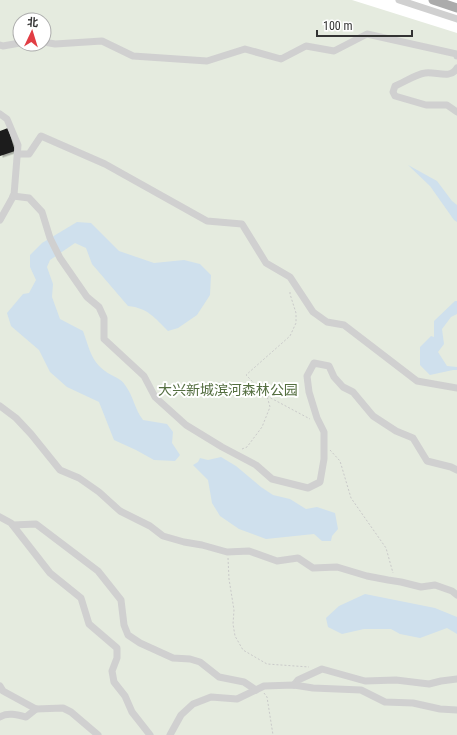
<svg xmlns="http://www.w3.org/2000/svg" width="457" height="735" font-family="'Roboto Condensed','Noto Sans SC',sans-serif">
  <defs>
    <filter id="shadow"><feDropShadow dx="2.5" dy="1.5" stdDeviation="0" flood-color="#0004"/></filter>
  </defs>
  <rect width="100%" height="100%" fill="#fff"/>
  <path fill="#e5ebdf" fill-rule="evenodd" d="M0,0H352L457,33V735H0ZM20,20H44V44H20Z"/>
  <g fill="#cfe0ed">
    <path d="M408,165L437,181L452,201L457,205V222L454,220L430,186Z"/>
    <path d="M77,222L91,223L119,251L154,263L184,260L200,264L211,275L210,295L197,315L178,328L168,331C155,318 148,308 128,306L92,264L86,248L75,243L50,260L47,267L53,284L52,297L60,319L83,331C89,347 91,361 105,371C111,376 121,378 125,385C134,397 134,408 143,420L167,424L173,432L172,443L180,455L175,461L154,460L136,450L114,440L99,402L67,387L50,372L39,350L11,326L7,313L23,294L29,293L36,280L30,267V255L42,243Z"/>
    <path d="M455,301H457V314L451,317L442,329L444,344L438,352L447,366L457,367V370H453L430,375L420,365V347L431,336L434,337V321Z"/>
    <path d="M221,457L236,466L261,487L273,495L290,499L306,509L317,507L335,513L338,529L332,536L331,541H322L314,534L266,539L239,529L220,516L212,503L208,480L193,465L198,462L200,458L208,460Z"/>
    <path d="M365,594L435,608L457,617V634L447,628L420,638L400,634L391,629H364L342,634L328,627L326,618L339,606Z"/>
  </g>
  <path fill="#1a1a1a" filter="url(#shadow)" d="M8,128L15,151L0,156V131Z"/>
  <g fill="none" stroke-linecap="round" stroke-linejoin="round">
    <g stroke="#cacaca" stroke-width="1" stroke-dasharray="2 2" stroke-linecap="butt">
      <path d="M267,396L310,419"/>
      <path d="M242,449L247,447L262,427L270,407L267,396L246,375L290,336L296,323V313L290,294V290"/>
      <path d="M330,450L340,461L351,498L386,548L393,573"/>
      <path d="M228,558L229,579L234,610L233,624L235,636L243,650L267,664L309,667"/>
      <path d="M264,693L267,697L273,735"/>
    </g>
    <g stroke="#d0d0d0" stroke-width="7">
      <path d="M399,0L457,19"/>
      <path d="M44,42L55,44L102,41L133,56L207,61L245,49L281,59L306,46L334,51L367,34L457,54V56"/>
      <path d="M0,45L3,46L20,43"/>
      <path d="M457,68C450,80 436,71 425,73C416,74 403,83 395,86L393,92L395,96L426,105H447L457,112"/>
      <path d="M0,114L7,119L18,145L14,195L0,220"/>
      <path d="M18,154H29L41,136L105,164L207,221L242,224L266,263L290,277L313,312L327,322L344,325L417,381L457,388"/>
      <path d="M13,196L29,198L42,212L50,238L60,258L87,297L99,307L104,318V339L144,376L155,397L186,425L222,447L256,465L272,479L308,488L320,482L324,459V432L317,418L309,392L307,376L314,363L329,366L334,377L343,387L353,392L373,416L396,431L413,438L427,461L451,467L457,470"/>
      <path d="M0,406L16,418L31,434L60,470L79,478L99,492L120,511L150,526L163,536L184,542L202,545L227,552L249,551L277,561L298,558L313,568L337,567L367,576L388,580L401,582L421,587L435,585L452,591L457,595"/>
      <path d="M0,517L11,523L50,573L81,598L89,624L117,648V658L112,671L114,682L125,696L132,712L150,735"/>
      <path d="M13,525L36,524L98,571L121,600L124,625L128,635L140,643L173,658L190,659L200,662L219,677L244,682L256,690"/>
      <path d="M294,685L298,680L322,669L365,681L396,680L429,684L441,681L457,679"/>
      <path d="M0,686L3,691L36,709L63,708L71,712L98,735"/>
      <path d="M0,717C7,712 18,715 26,717L36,709"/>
      <path d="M170,735L181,715L193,704L211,697L237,699L264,686L294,685L313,688L361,690L385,702L413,703L440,709L457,710"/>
    </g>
    <path stroke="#ababab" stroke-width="9" d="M433,0L457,8"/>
  </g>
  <g text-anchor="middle" stroke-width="4" stroke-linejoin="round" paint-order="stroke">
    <g font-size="14" fill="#546e40" stroke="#fff">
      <text x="228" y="395">大兴新城滨河森林公园</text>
    </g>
  </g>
  <g transform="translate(32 32) rotate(4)"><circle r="19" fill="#ffffff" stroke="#adadad"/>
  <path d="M0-3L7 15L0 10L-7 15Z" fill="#e13d44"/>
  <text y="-6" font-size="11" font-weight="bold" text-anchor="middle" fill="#333333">北</text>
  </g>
  <path d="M317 30v6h95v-6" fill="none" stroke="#333333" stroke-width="2"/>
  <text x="323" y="30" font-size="12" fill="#333333" stroke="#ffffff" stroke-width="3" paint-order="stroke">100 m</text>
</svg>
